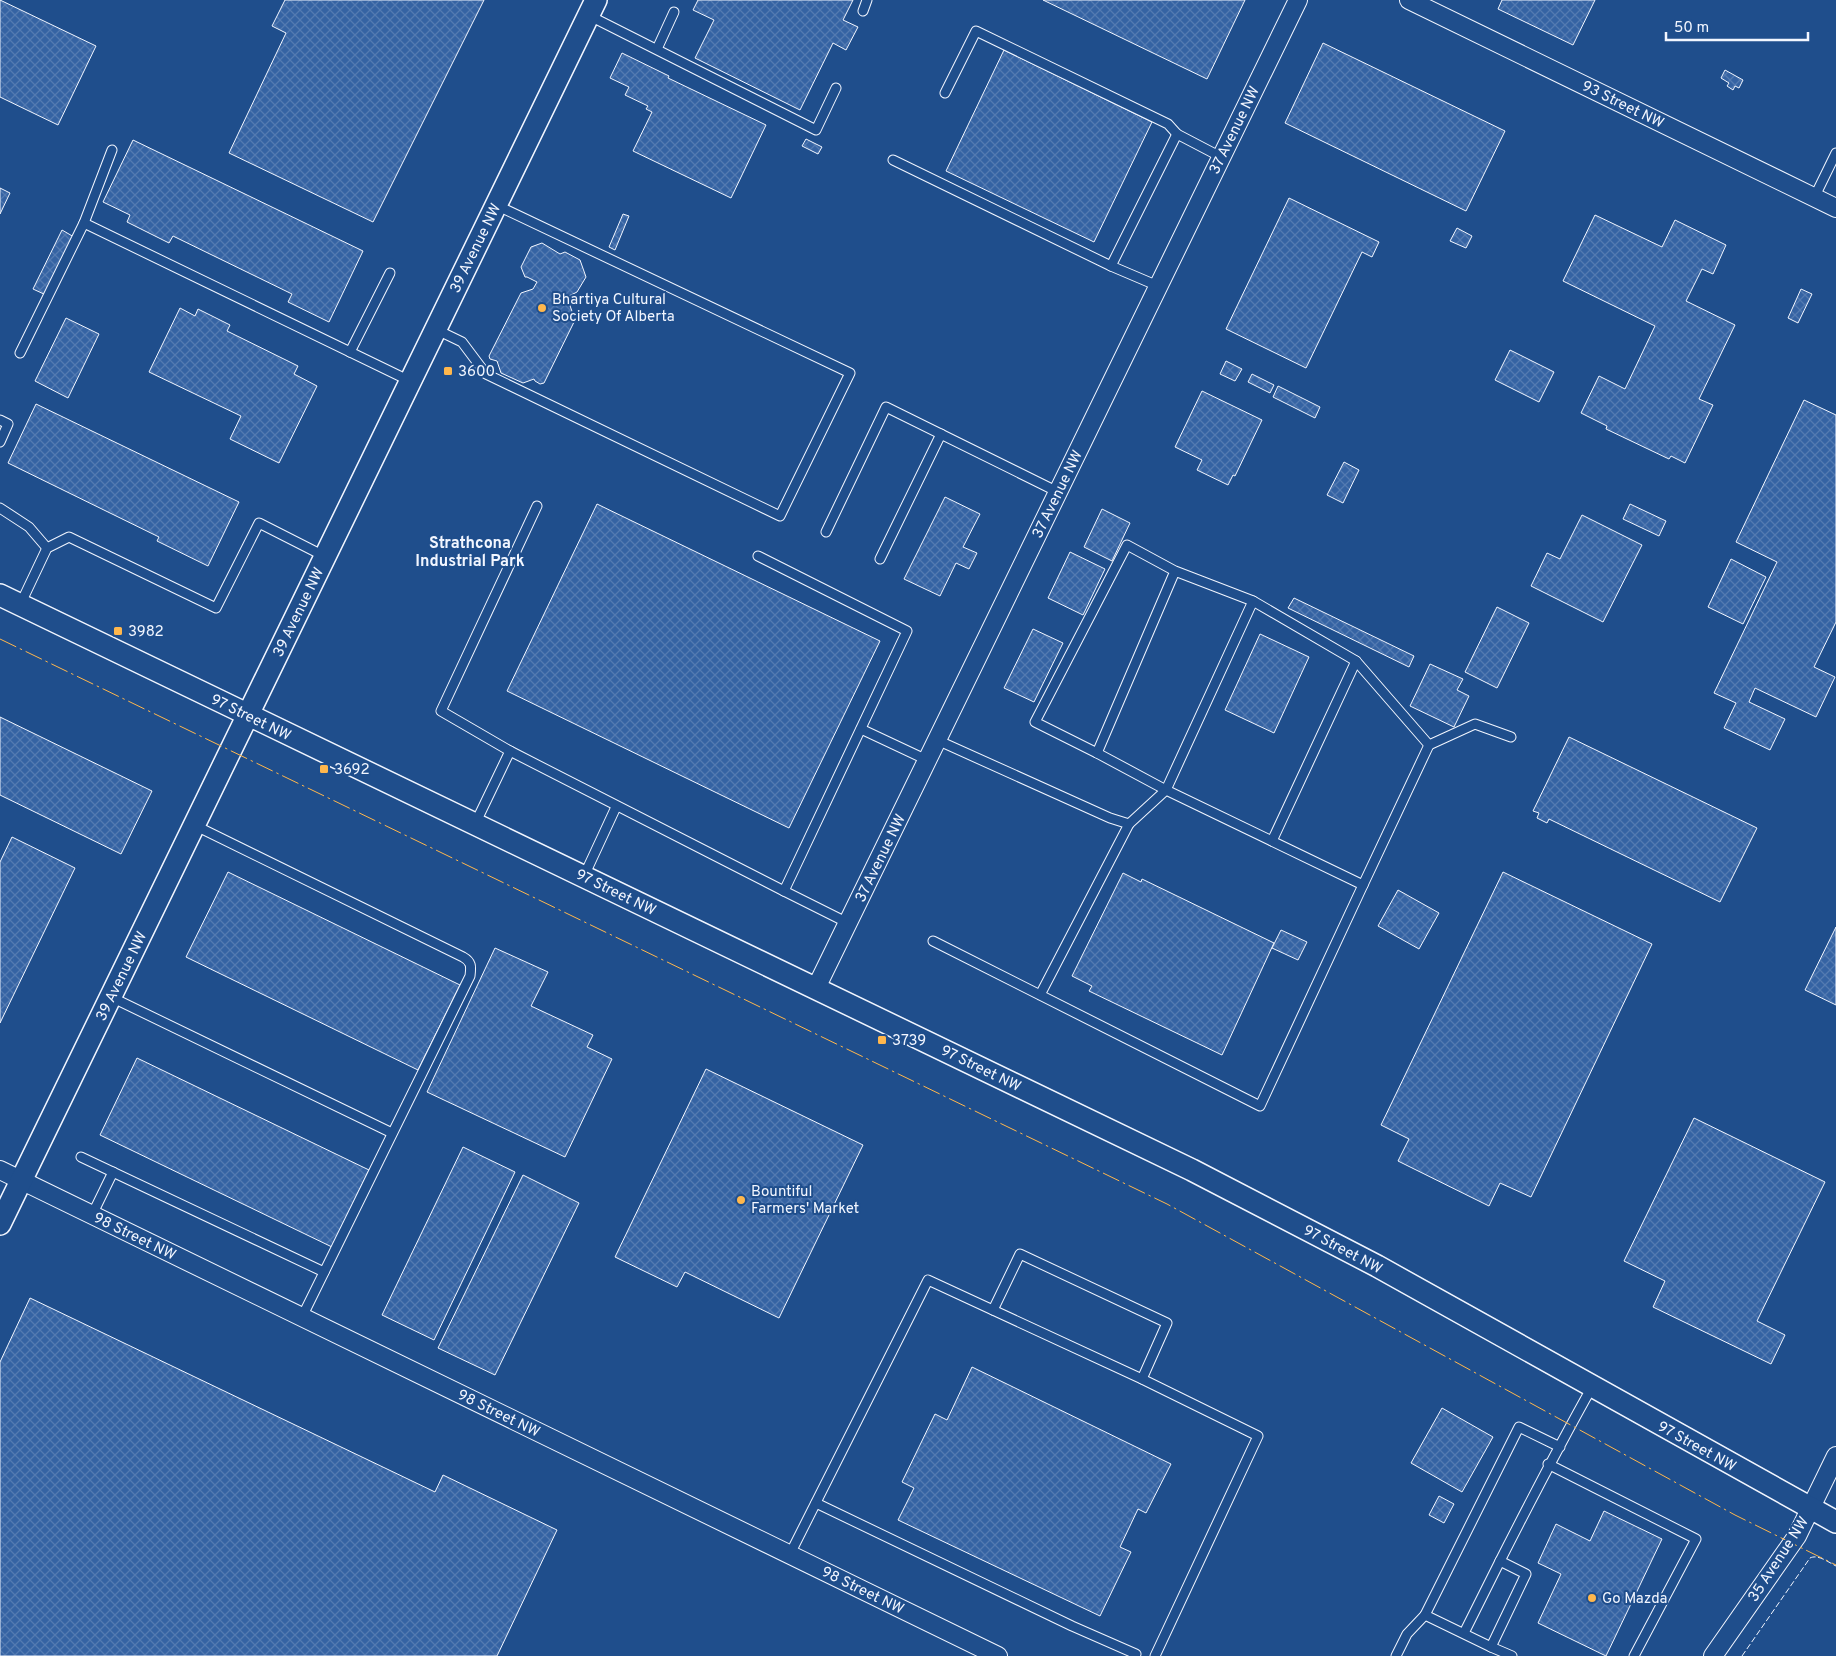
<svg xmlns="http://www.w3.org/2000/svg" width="1836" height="1656" font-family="Overpass,sans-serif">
  <defs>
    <pattern id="building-cross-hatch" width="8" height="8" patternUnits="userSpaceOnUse" patternTransform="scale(1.25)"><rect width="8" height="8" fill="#3563a3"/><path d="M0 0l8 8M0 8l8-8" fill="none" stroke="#537ab1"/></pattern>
  </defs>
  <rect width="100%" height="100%" fill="#1f4e8c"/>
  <g fill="url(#building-cross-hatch)" stroke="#f2f6ff">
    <path d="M0,0L96,46L58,125L0,97Z"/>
    <path d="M285,0H484L373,222L229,153L286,33L272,26Z"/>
    <path d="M698,0H853L843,20L858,27L846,50L833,43L800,110L695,58L714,20L693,10Z"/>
    <path d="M1043,0H1245L1207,79Z"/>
    <path d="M1502,0H1595L1573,45L1498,9Z"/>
    <path d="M1323,43L1505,131L1466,211L1285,123Z"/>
    <path d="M1004,50L1152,122L1094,242L946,171Z"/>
    <path d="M622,53L669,76L668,78L766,125L731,198L633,151L652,112L646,109L648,106L625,95L629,87L610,78Z"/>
    <path d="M1725,70L1743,80L1739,88L1735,86L1733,90L1727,86L1729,83L1721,78Z"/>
    <path d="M806,139L822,147L818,154L802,146Z"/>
    <path d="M133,140L363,251L329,322L288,302L292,294L173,236L169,243L127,222L130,215L103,202Z"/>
    <path d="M0,188L10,193L0,214Z"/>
    <path d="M1289,198L1379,242L1372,257L1362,252L1306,368L1226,329Z"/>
    <path d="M623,214L629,216L615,250L609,247Z"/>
    <path d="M1595,215L1662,247L1675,220L1726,245L1713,274L1702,269L1686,301L1735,325L1699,399L1713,405L1685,463L1671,456L1669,459L1606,429L1607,426L1581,413L1599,376L1625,389L1655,326L1563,281Z"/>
    <path d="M1457,228L1472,236L1466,248L1450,241Z"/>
    <path d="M62,230L74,237L46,295L33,289Z"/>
    <path d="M542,243L560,254L565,252L580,260L586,277L577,292L567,297L575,320L544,383L540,384L535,381L534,379L523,383L501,373L497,361L490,359L489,356L521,293L533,289L537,282L527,277H525L521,267L531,247Z"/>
    <path d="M1801,289L1812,294L1798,323L1788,318Z"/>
    <path d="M180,308L195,316L198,309L230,325L227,331L298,366L294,374L317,386L279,463L230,439L241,416L149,372Z"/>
    <path d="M66,318L99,334L68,398L35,381Z"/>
    <path d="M1510,350L1554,372L1539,402L1495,380Z"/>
    <path d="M1226,361L1242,369L1235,381L1220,374Z"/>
    <path d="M1252,374L1274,385L1270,393L1248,382Z"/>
    <path d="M1278,386L1320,407L1315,418L1273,397Z"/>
    <path d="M1202,391L1262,420L1235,476L1233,475L1228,485L1197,470L1202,460L1175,447Z"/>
    <path d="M1804,400L1836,415V622L1814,667L1835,677L1816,717L1755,688L1749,702L1785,719L1770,750L1724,728L1736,703L1714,693L1777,562L1736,542Z"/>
    <path d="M36,404L239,502L208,566L157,541L159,537L8,463Z"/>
    <path d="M1344,462L1359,470L1343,503L1327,495Z"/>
    <path d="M945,497L980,514L963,547L977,553L969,569L956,563L940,596L904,579Z"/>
    <path d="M597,504L880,641L789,828L507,691Z"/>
    <path d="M1630,504L1666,521L1659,536L1623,519Z"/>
    <path d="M1102,509L1130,523L1112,561L1084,547Z"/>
    <path d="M1582,515L1642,545L1603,622L1531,586L1547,553L1560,559Z"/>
    <path d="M1070,552L1105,569L1083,615L1048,598Z"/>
    <path d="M1731,559L1766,577L1743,624L1708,607Z"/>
    <path d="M1294,598L1414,656L1409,667L1288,608Z"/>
    <path d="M1497,607L1529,623L1497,688L1465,672Z"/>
    <path d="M1033,629L1063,643L1034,702L1004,688Z"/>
    <path d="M1260,634L1309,657L1274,733L1225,710Z"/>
    <path d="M1430,664L1463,679L1457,690L1469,696L1454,727L1410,706Z"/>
    <path d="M0,717L152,791L121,854L0,795Z"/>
    <path d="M1569,737L1757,828L1720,902L1549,819L1547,823L1537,818L1539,813L1533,811Z"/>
    <path d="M12,837L75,868L0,1023V862Z"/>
    <path d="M228,872L460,985L418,1070L186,957Z"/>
    <path d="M1503,872L1652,944L1531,1197L1500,1183L1489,1206L1398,1161L1409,1139L1381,1125Z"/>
    <path d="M1123,873L1141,882L1142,879L1274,943L1222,1055L1089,991L1092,986L1072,976Z"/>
    <path d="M1398,890L1439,913L1419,949L1378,926Z"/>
    <path d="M1836,927V1005L1805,990Z"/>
    <path d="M1281,930L1307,942L1298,960L1272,948Z"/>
    <path d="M495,948L548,972L531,1006L593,1035L587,1047L612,1059L565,1157L427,1092Z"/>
    <path d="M137,1058L369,1170L332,1247L100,1135Z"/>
    <path d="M706,1069L863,1145L779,1318L685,1272L677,1287L615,1257Z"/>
    <path d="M1694,1118L1825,1182L1757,1321L1785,1335L1771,1364L1653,1307L1665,1281L1624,1261Z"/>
    <path d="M463,1147L515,1172L434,1340L382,1315Z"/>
    <path d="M523,1175L579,1203L495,1375L438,1348Z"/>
    <path d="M30,1298L435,1492L443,1475L557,1530L497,1656H0V1362Z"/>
    <path d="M972,1367L1171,1464L1146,1513L1138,1509L1120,1547L1131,1552L1100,1616L898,1520L914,1488L902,1482L935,1414L947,1420Z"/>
    <path d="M1442,1408L1493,1437L1462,1492L1411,1463Z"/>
    <path d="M1439,1496L1454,1504L1444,1523L1429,1515Z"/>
    <path d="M1604,1511L1662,1539L1606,1656L1538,1623L1561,1574L1538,1563L1556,1524L1590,1541Z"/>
  </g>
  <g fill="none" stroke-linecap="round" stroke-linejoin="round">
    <defs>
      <g id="service">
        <path d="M863,11L867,0"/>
        <path d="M588,15L816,130L836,88"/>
        <path d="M657,49L674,12"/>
        <path d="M945,93L976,31L1168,124L1177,134"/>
        <path d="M893,160L1111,266"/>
        <path d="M1814,198L1836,153"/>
        <path d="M84,223L410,381"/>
        <path d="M1158,286L1111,266L1177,134L1221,157"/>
        <path d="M435,329L462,342L486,374L780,516L850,373L496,205"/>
        <path d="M350,352L390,273"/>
        <path d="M20,353L84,223L112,150"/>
        <path d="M0,420L8,424L0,442"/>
        <path d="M0,508L29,527L47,548"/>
        <path d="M826,532L886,407L1058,492"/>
        <path d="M880,559L941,434"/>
        <path d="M1175,571L1097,753L1035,722L1127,545L1175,571L1253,601L1356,661L1272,841"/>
        <path d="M20,605L47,548L69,537L216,608L259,523L324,556"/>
        <path d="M1356,661L1429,745L1363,885"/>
        <path d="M861,729L927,760"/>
        <path d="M937,740L1110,818L1129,824"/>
        <path d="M1429,745L1475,724L1511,737"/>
        <path d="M510,751L784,891L907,631L758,556"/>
        <path d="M1097,753L1166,790L1253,601"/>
        <path d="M475,824L510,751L441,711L537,506"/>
        <path d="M194,825L463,957C472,962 471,967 470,976L302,1317"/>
        <path d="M584,876L616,807"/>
        <path d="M784,891L848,923"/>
        <path d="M933,941L1260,1106L1363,885L1166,790L1129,824L1040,995"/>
        <path d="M111,997L392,1133"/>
        <path d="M81,1157L324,1272"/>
        <path d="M92,1215L113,1172"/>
        <path d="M993,1310L1020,1254L1167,1323L1142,1379"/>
        <path d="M1560,1447L1519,1427L1425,1615L1491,1647L1526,1574L1500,1561C1530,1502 1560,1444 1592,1387"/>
        <path d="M1548,1464L1696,1539L1634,1656"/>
        <path d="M816,1503L1072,1626L1136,1654"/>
        <path d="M790,1554L928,1280L1142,1379L1258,1436L1155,1656"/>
        <path d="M1464,1633L1500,1561"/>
        <path d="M1491,1647L1512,1656"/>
        <path d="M1396,1656L1407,1634L1425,1615"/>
      </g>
      <g id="minor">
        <path d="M1409,0L1836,208"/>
        <path d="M816,988L1298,0"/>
        <path d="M0,1170L998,1656"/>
        <path d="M1713,1656L1797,1536L1836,1456"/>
      </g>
      <g id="tertiary">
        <path d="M0,595L1192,1170L1377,1266L1836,1522"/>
        <path d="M0,1224L596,0"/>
      </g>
    </defs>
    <use href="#service" stroke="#f2f6ff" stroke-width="11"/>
    <use href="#minor" stroke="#f2f6ff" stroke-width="20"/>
    <use href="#tertiary" stroke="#f2f6ff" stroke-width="24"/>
    <use href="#service" stroke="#1f4e8c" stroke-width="9"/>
    <use href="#minor" stroke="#1f4e8c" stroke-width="18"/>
    <use href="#tertiary" stroke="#1f4e8c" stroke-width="21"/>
    <path stroke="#f2f6ff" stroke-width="1" stroke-dasharray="6 2.5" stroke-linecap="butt" d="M1742,1656L1810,1558C1818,1554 1828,1562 1836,1566"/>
    <path stroke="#ffb74d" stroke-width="1" stroke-dasharray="18 4 2.5 4" stroke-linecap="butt" d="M0,639L1167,1204L1735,1515L1836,1565"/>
  </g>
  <g fill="#ffb74d" stroke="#1f4e8c" stroke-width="2">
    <circle cx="542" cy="308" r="5"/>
    <rect x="443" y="366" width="10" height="10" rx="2.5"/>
    <rect x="113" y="626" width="10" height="10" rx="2.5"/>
    <rect x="319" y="764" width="10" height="10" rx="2.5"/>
    <rect x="877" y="1035" width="10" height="10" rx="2.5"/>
    <circle cx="741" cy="1200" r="5"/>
    <circle cx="1592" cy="1598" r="5"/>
  </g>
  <g text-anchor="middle" stroke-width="4" stroke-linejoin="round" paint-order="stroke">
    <g font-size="15" fill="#f2f6ff" stroke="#1f4e8c">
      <text transform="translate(1623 104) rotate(26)" y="5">93 Street NW</text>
      <text transform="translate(1234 130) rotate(-64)" y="5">37 Avenue NW</text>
      <text transform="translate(475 248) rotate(-64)" y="5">39 Avenue NW</text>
      <text transform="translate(1057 494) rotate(-64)" y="5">37 Avenue NW</text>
      <text transform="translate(298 612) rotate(-64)" y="5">39 Avenue NW</text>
      <text transform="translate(251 717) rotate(26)" y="5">97 Street NW</text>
      <text transform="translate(880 858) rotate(-64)" y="5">37 Avenue NW</text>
      <text transform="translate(616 892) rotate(26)" y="5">97 Street NW</text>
      <text transform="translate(121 976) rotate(-64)" y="5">39 Avenue NW</text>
      <text transform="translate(981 1068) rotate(26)" y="5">97 Street NW</text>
      <text transform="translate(135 1236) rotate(26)" y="5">98 Street NW</text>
      <text transform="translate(1343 1249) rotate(28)" y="5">97 Street NW</text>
      <text transform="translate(499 1413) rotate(26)" y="5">98 Street NW</text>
      <text transform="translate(1697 1446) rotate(29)" y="5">97 Street NW</text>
      <text transform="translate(1778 1559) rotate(-57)" y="5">35 Avenue NW</text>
      <text transform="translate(863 1590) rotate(26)" y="5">98 Street NW</text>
    </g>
    <g font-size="15" fill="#f2f6ff" stroke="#1f4e8c" text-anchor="start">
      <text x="552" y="304">Bhartiya Cultural<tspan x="552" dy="17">Society Of Alberta</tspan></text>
      <text x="458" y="376">3600</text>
      <text x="128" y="636">3982</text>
      <text x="334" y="774">3692</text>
      <text x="892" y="1045">3739</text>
      <text x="751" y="1196">Bountiful<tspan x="751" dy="17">Farmers' Market</tspan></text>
      <text x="1602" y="1603">Go Mazda</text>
    </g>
    <g font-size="16" font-weight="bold" fill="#f2f6ff" stroke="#1f4e8c">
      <text x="470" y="548">Strathcona<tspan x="470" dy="18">Industrial Park</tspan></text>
    </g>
  </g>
  <path d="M1666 32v8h142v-8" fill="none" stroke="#f2f6ff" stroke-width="2.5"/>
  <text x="1674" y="32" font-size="15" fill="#f2f6ff" stroke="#1f4e8c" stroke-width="4" paint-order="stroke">50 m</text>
</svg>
